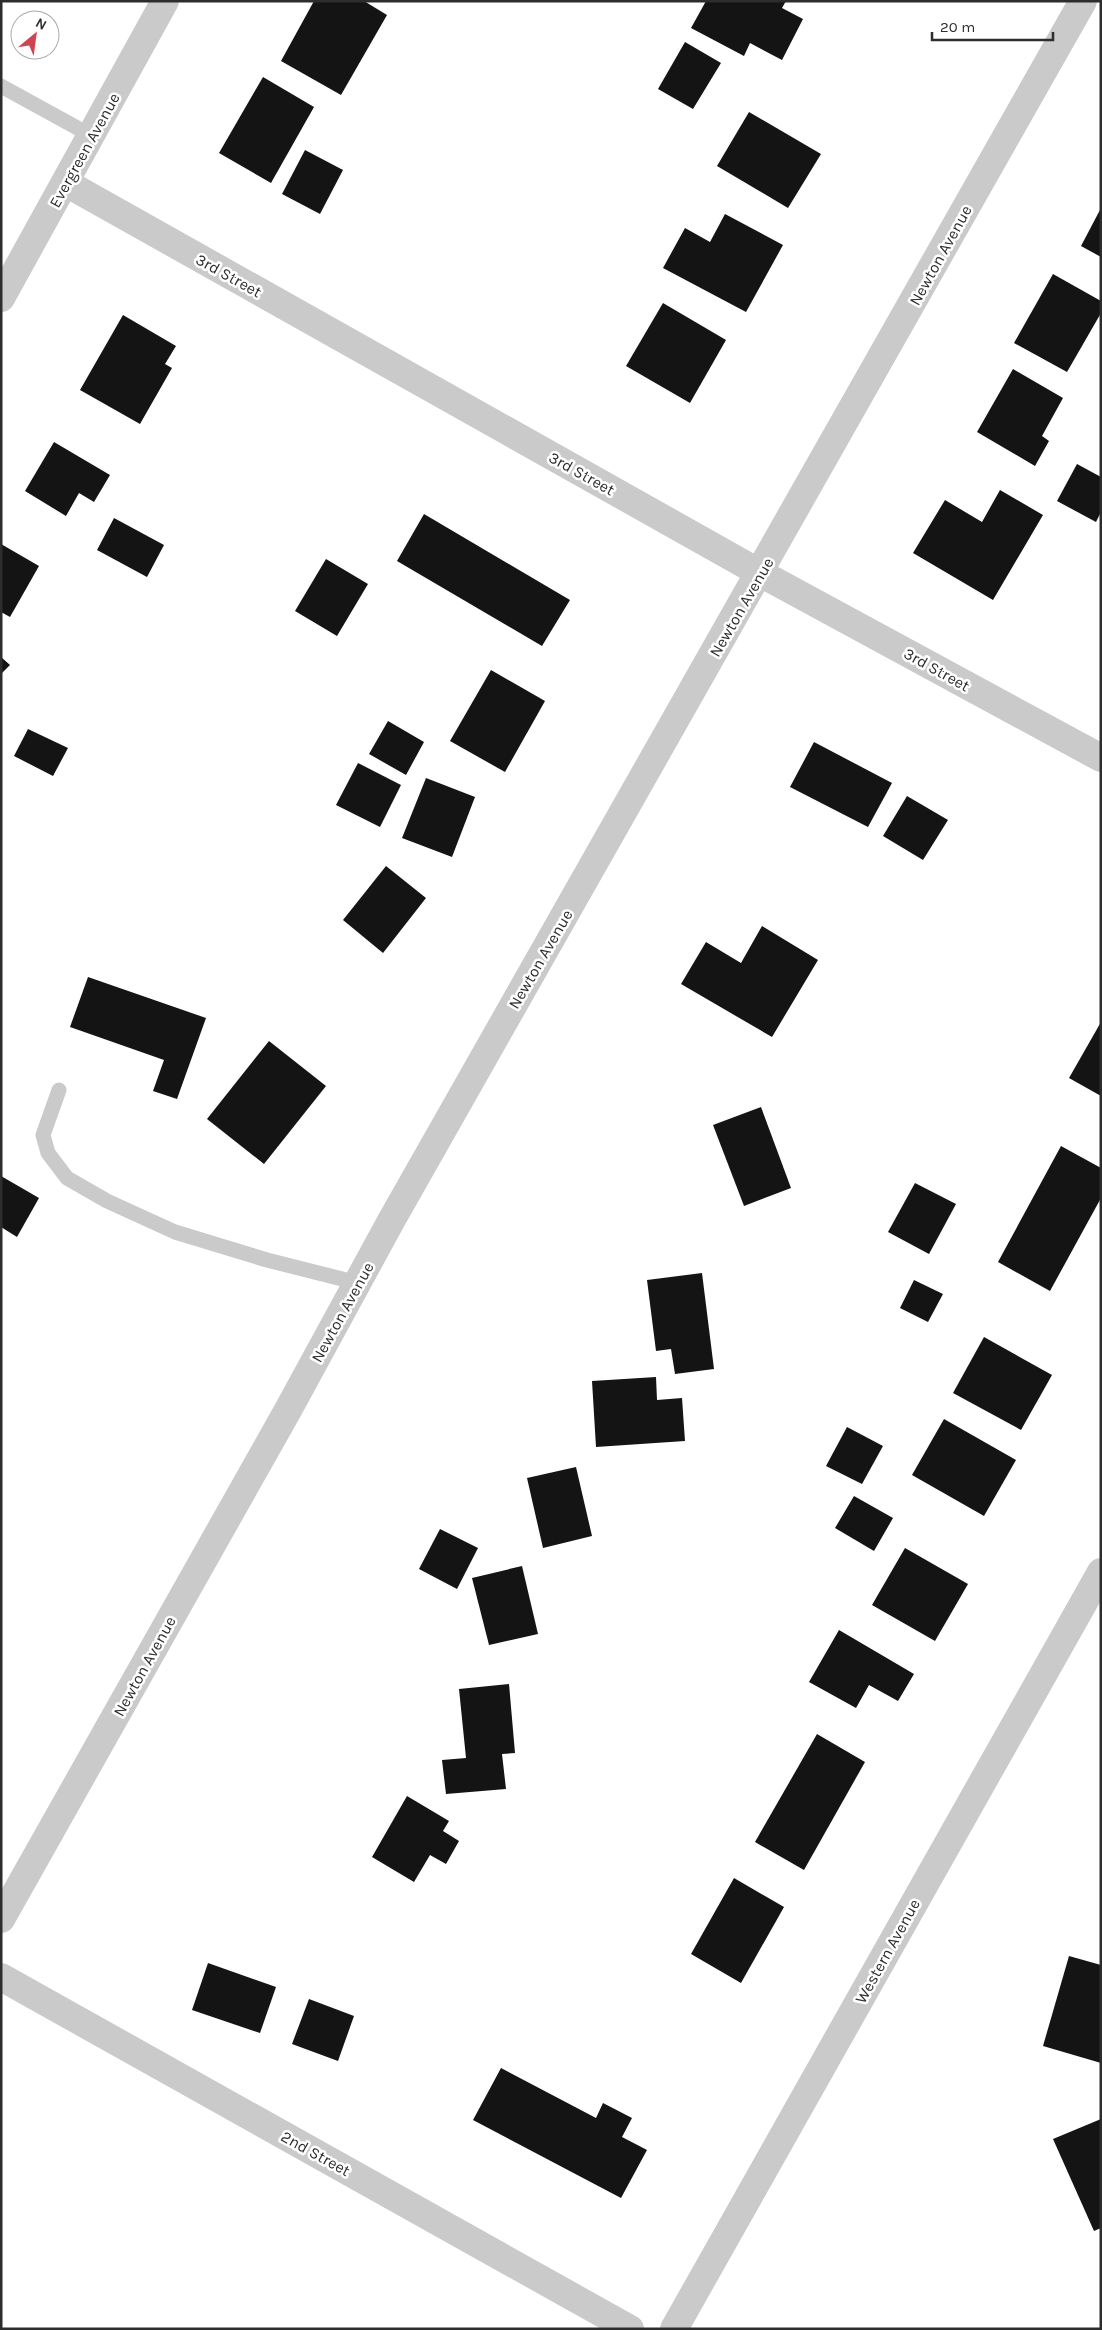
<svg xmlns="http://www.w3.org/2000/svg" width="1102" height="2330" font-family="Karla,sans-serif">
  <rect width="100%" height="100%" fill="#fff"/>
  <g fill="#141414">
    <path d="M314,1H364L387,15L341,95L281,61Z"/>
    <path d="M706,1H786L782,8L803,19L782,60L750,43L744,56L691,28Z"/>
    <path d="M685,42L721,63L693,109L658,89Z"/>
    <path d="M263,77L314,107L271,183L219,153Z"/>
    <path d="M749,112L821,154L788,208L717,166Z"/>
    <path d="M305,150L343,170L320,214L282,194Z"/>
    <path d="M1101,208V257L1081,246Z"/>
    <path d="M725,214L783,245L746,312L663,268L685,228L710,242Z"/>
    <path d="M1053,274L1101,301V313L1067,372L1014,343Z"/>
    <path d="M663,303L726,340L690,403L626,366Z"/>
    <path d="M123,315L176,346L165,364L172,368L140,424L80,390Z"/>
    <path d="M1013,369L1063,398L1042,436L1049,441L1035,466L977,432Z"/>
    <path d="M54,442L110,475L94,502L79,493L66,516L25,491Z"/>
    <path d="M1077,464L1101,477V512L1096,522L1057,501Z"/>
    <path d="M1000,490L1043,515L993,600L913,553L945,500L982,522Z"/>
    <path d="M424,514L570,600L542,646L397,561Z"/>
    <path d="M114,518L164,545L147,577L97,550Z"/>
    <path d="M1,544L39,566L10,617L1,612Z"/>
    <path d="M326,559L368,584L337,636L295,611Z"/>
    <path d="M1,657L10,665L1,674Z"/>
    <path d="M491,670L545,701L505,772L450,741Z"/>
    <path d="M388,721L424,742L406,775L369,754Z"/>
    <path d="M28,729L68,748L53,776L14,756Z"/>
    <path d="M814,742L892,783L868,827L790,787Z"/>
    <path d="M358,763L401,785L380,827L336,805Z"/>
    <path d="M426,778L475,797L452,857L402,838Z"/>
    <path d="M907,796L948,820L923,860L883,836Z"/>
    <path d="M386,866L426,898L383,953L343,920Z"/>
    <path d="M762,926L818,960L772,1037L681,984L706,942L741,963Z"/>
    <path d="M88,977L206,1018L177,1099L153,1091L164,1060L70,1027Z"/>
    <path d="M1101,1022V1096L1069,1078Z"/>
    <path d="M269,1041L326,1086L264,1164L207,1119Z"/>
    <path d="M761,1107L791,1188L744,1206L713,1125Z"/>
    <path d="M1061,1146L1101,1168V1198L1050,1291L998,1262Z"/>
    <path d="M1,1176L39,1198L17,1237L1,1227Z"/>
    <path d="M915,1183L956,1204L929,1254L888,1232Z"/>
    <path d="M702,1273L714,1369L675,1374L671,1349L656,1351L647,1280Z"/>
    <path d="M914,1280L943,1294L928,1322L900,1308Z"/>
    <path d="M984,1337L1052,1375L1021,1430L953,1393Z"/>
    <path d="M656,1377L657,1400L682,1398L685,1441L596,1447L592,1381Z"/>
    <path d="M944,1419L1016,1460L984,1516L912,1475Z"/>
    <path d="M847,1427L883,1446L862,1484L826,1466Z"/>
    <path d="M576,1467L592,1536L543,1548L527,1478Z"/>
    <path d="M854,1496L893,1518L874,1551L835,1528Z"/>
    <path d="M440,1529L478,1548L457,1589L419,1569Z"/>
    <path d="M905,1548L968,1584L935,1641L872,1605Z"/>
    <path d="M522,1566L538,1634L489,1645L472,1578Z"/>
    <path d="M839,1630L914,1674L898,1701L869,1685L856,1708L809,1682Z"/>
    <path d="M509,1684L515,1753L502,1754L506,1789L446,1794L442,1760L466,1758L459,1689Z"/>
    <path d="M817,1734L865,1762L804,1870L755,1842Z"/>
    <path d="M407,1796L449,1821L443,1831L459,1841L446,1864L430,1855L414,1882L372,1857Z"/>
    <path d="M734,1878L784,1907L741,1983L691,1954Z"/>
    <path d="M1069,1956L1101,1965V2063L1043,2046Z"/>
    <path d="M208,1963L276,1987L260,2033L192,2010Z"/>
    <path d="M309,1999L354,2016L338,2061L292,2044Z"/>
    <path d="M501,2068L596,2118L603,2103L632,2118L622,2137L647,2150L621,2198L473,2120Z"/>
    <path d="M1101,2119V2228L1094,2231L1053,2139Z"/>
  </g>
  <g fill="none" stroke-linecap="round" stroke-linejoin="round">
    <g stroke="#cacaca" stroke-width="15">
      <path d="M1,86L92,136"/>
      <path d="M59,1090L43,1135L48,1153L67,1178L107,1201L175,1232L267,1260L358,1283"/>
    </g>
    <g stroke="#cacaca" stroke-width="28">
      <path d="M66,183L760,573L1101,758"/>
      <path d="M1,298L165,1"/>
      <path d="M1,1919L288,1410L391,1221L1083,1"/>
      <path d="M1,1977L630,2329"/>
      <path d="M674,2329L1101,1572"/>
    </g>
  </g>
  <g text-anchor="middle" stroke-width="5" stroke-linejoin="round" paint-order="stroke">
    <g font-size="16" fill="#2d2d2d" stroke="#fff">
      <text transform="translate(84 150) rotate(-61)" y="6">Evergreen Avenue</text>
      <text transform="translate(940 255) rotate(-61)" y="6">Newton Avenue</text>
      <text transform="translate(229 275) rotate(29)" y="6">3rd Street</text>
      <text transform="translate(582 473) rotate(29)" y="6">3rd Street</text>
      <text transform="translate(741 607) rotate(-60)" y="6">Newton Avenue</text>
      <text transform="translate(937 669) rotate(29)" y="6">3rd Street</text>
      <text transform="translate(540 959) rotate(-60)" y="6">Newton Avenue</text>
      <text transform="translate(342 1312) rotate(-61)" y="6">Newton Avenue</text>
      <text transform="translate(144 1666) rotate(-61)" y="6">Newton Avenue</text>
      <text transform="translate(887 1951) rotate(-61)" y="6">Western Avenue</text>
      <text transform="translate(316 2153) rotate(29)" y="6">2nd Street</text>
    </g>
  </g>
  <rect width="1102" height="2330" fill="none" stroke="#2d2d2d" stroke-width="5"/>
  <g transform="translate(35 35) rotate(29)"><circle r="24" fill="#ffffff" stroke="#ababab"/>
  <path d="M0-4L9 19L0 12L-9 19Z" fill="#d04450"/>
  <text y="-8" font-size="14" font-weight="bold" text-anchor="middle" fill="#2d2d2d">N</text>
  </g>
  <path d="M932 32v8h121v-8" fill="none" stroke="#2d2d2d" stroke-width="2.5"/>
  <text x="940" y="32" font-size="15" fill="#2d2d2d" stroke="#ffffff" stroke-width="4" paint-order="stroke">20 m</text>
</svg>
